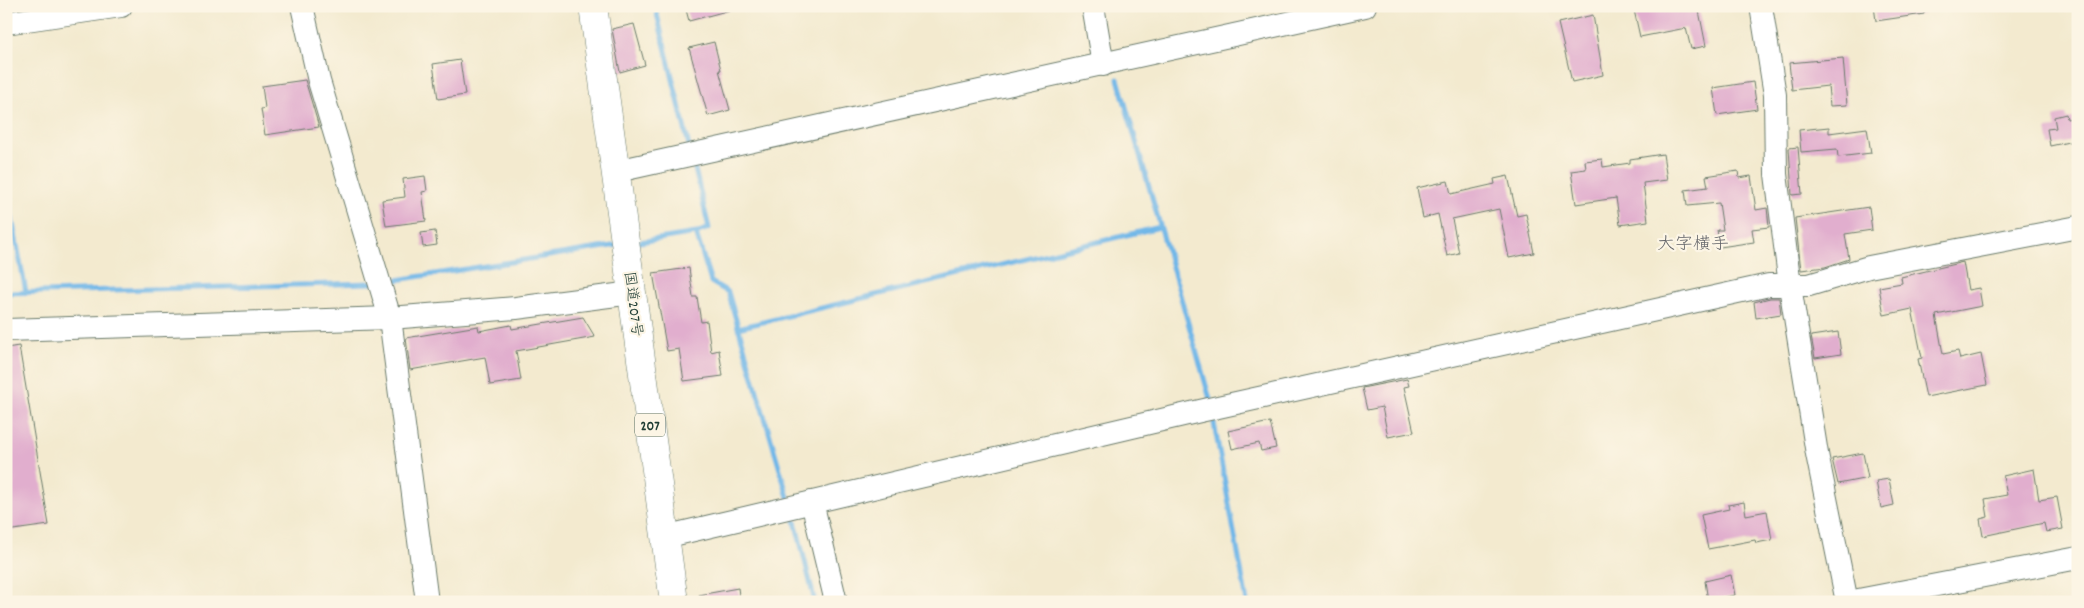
<svg xmlns="http://www.w3.org/2000/svg" width="2084" height="608" font-family="Dekko,'Klee One',sans-serif">
  <rect width="100%" height="100%" fill="#fcf5e5"/>
  <filter id="ink" filterUnits="userSpaceOnUse"><feTurbulence type="fractalNoise" baseFrequency=".02" numOctaves="2"/><feDisplacementMap in="SourceGraphic" scale="10" xChannelSelector="R" yChannelSelector="G"/><feConvolveMatrix kernelMatrix="1 2 1 2 8 2 1 2 1" color-interpolation-filters="sRGB"/></filter>
  <filter id="wash" filterUnits="userSpaceOnUse"><feTurbulence type="fractalNoise" baseFrequency=".0096" numOctaves="4" result="noise"/><feDisplacementMap in="SourceGraphic" scale="20" xChannelSelector="R" yChannelSelector="G"/><feGaussianBlur stdDeviation="1.12" result="paint"/><feColorMatrix in="noise" values="0 0 0 0 0 0 0 0 0 0 0 0 0 0 0 0 0 1.4 0 .05"/><feComposite in="paint" operator="in"/></filter>
  <g filter="url(#wash)">
    <rect width="100%" height="100%" fill="#f3eacf"/>
    <g fill="none" stroke-linecap="round" stroke-linejoin="round">
      <g stroke="#71b7e8" stroke-width="5">
        <path d="M655,6L690,150"/>
        <path d="M1118,79L1210,399"/>
        <path d="M6,187L26,292"/>
        <path d="M696,233L711,282L728,292L788,497"/>
        <path d="M633,243L696,233L709,228L693,161"/>
        <path d="M384,282L618,245"/>
        <path d="M6,293L373,283"/>
        <path d="M738,328L1160,227"/>
        <path d="M1214,423L1247,602"/>
        <path d="M795,521L815,602"/>
      </g>
    </g>
    <g id="blocks">
      <g fill="#e1aece">
        <path d="M685,6H729L730,10L689,21Z"/>
        <path d="M1652,6H1698L1706,46L1691,49L1686,28L1640,37L1634,10Z"/>
        <path d="M1874,6H1924V14L1876,21Z"/>
        <path d="M1593,15L1603,75L1572,82L1558,23Z"/>
        <path d="M634,24L645,65L620,72L612,29Z"/>
        <path d="M714,42L721,70H719L730,110L708,116L689,48Z"/>
        <path d="M1843,58L1847,105L1830,106L1828,86L1792,90L1789,63Z"/>
        <path d="M460,60L465,95L438,99L433,64Z"/>
        <path d="M305,80L319,127L265,135L261,109L265,108L262,86Z"/>
        <path d="M1753,82L1757,109L1717,115L1713,88Z"/>
        <path d="M2066,114L2067,119L2078,117V140L2050,146L2047,129L2056,128L2054,117Z"/>
        <path d="M1829,127V133L1867,128L1871,153L1838,157L1837,149L1801,152L1799,130Z"/>
        <path d="M1798,147L1802,194L1792,195L1789,148Z"/>
        <path d="M1663,154L1667,180L1643,183L1648,221L1620,225L1616,198L1576,204L1571,171L1586,169L1585,161L1602,159L1603,167L1630,163V159Z"/>
        <path d="M1738,171L1739,178L1751,176L1756,210L1767,208L1769,227L1752,229L1754,242L1720,247L1717,230H1723L1719,203L1687,206L1685,190L1708,187L1706,176Z"/>
        <path d="M425,176L427,191L422,192L426,221L386,226L382,200L405,197L403,179Z"/>
        <path d="M1508,176L1517,216L1526,214L1534,253L1509,258L1499,209L1452,219L1459,253L1447,256L1438,214L1423,218L1417,188L1448,181L1451,194L1495,184L1494,179Z"/>
        <path d="M1869,207L1872,230L1845,234L1849,259L1825,267L1801,270L1795,218Z"/>
        <path d="M435,231L437,245L423,247L421,233Z"/>
        <path d="M1963,262L1968,290L1979,288L1982,306L1936,315L1943,354L1958,351L1960,359L1981,354L1987,385L1926,397L1918,359L1922,358L1912,309L1884,315L1879,287L1902,283L1901,277Z"/>
        <path d="M689,268L693,297H697L701,322L707,321L711,352L719,350L723,376L684,381L679,349L667,351L653,273Z"/>
        <path d="M1770,298H1779L1781,314L1756,318L1754,302Z"/>
        <path d="M583,317L595,337L516,351L521,380L490,385L485,357L410,370L406,338L478,326L479,331L511,325L512,329Z"/>
        <path d="M1838,332L1841,354L1815,358L1811,336Z"/>
        <path d="M19,346L49,525L6,531V348Z"/>
        <path d="M1407,379L1409,386L1404,387L1414,432L1388,437L1382,407L1367,410L1362,388Z"/>
        <path d="M1270,422L1276,448L1261,451L1259,443L1232,449L1228,431Z"/>
        <path d="M1863,453L1868,478L1838,484L1832,459Z"/>
        <path d="M2034,469L2039,500L2057,497L2063,529L2046,532L2044,523L1983,536L1980,519L1988,517L1985,499L2007,495L2003,476Z"/>
        <path d="M1889,479L1894,505L1881,508L1876,481Z"/>
        <path d="M1744,502L1746,515L1767,511L1772,540L1756,543L1755,540L1708,549L1701,515L1729,509L1728,505Z"/>
        <path d="M1731,575L1735,595L1708,601L1705,581Z"/>
        <path d="M738,588L740,602H699V595Z"/>
      </g>
    </g>
  </g>
  <g filter="url(#ink)">
    <use href="#blocks" fill-opacity="0" stroke="#697a6a" stroke-width="1"/>
    <g fill="none" stroke-linecap="round" stroke-linejoin="round">
      <defs>
        <g id="minor">
          <path d="M302,6L319,81L390,318L427,602"/>
          <path d="M1093,6L1103,65"/>
          <path d="M1761,6L1775,95L1776,174L1790,286L1817,454L1847,602"/>
          <path d="M6,23L121,6"/>
          <path d="M617,171L1365,6"/>
          <path d="M6,330L390,318L516,308L632,293"/>
          <path d="M812,502L836,602"/>
          <path d="M664,537L1200,411L1769,285H1809L1869,267L2078,227"/>
          <path d="M1848,602L2078,558"/>
        </g>
        <path id="highway" d="M593,6L674,602"/>
      </defs>
      <use href="#minor" stroke="#697a6a" stroke-width="24"/>
      <use href="#highway" stroke="#697a6a" stroke-width="29"/>
      <use href="#minor" stroke="#fff" stroke-width="22"/>
      <use href="#highway" stroke="#fff" stroke-width="28"/>
    </g>
  </g>
  <g text-anchor="middle" stroke-width="4.5" stroke-linejoin="round" paint-order="stroke">
    <rect fill="#fcf5e5" stroke="#617469" stroke-width="1" x="635" y="413.5" width="30" height="23" rx="4"/>
    <g font-size="14" font-weight="bold" fill="#1f3d34">
      <text x="650" y="430">207</text>
    </g>
    <g font-size="15" fill="#1f3d34" stroke="#fcf5e5">
      <text transform="translate(634 304) rotate(83)" y="5">国道207号</text>
    </g>
    <g font-size="18" fill="#63656a" stroke="#fcf5e5">
      <text x="1693" y="249">大字横手</text>
    </g>
  </g>
  <rect width="2084" height="608" fill="none" stroke="#fcf5e5" stroke-width="25"/>
</svg>
